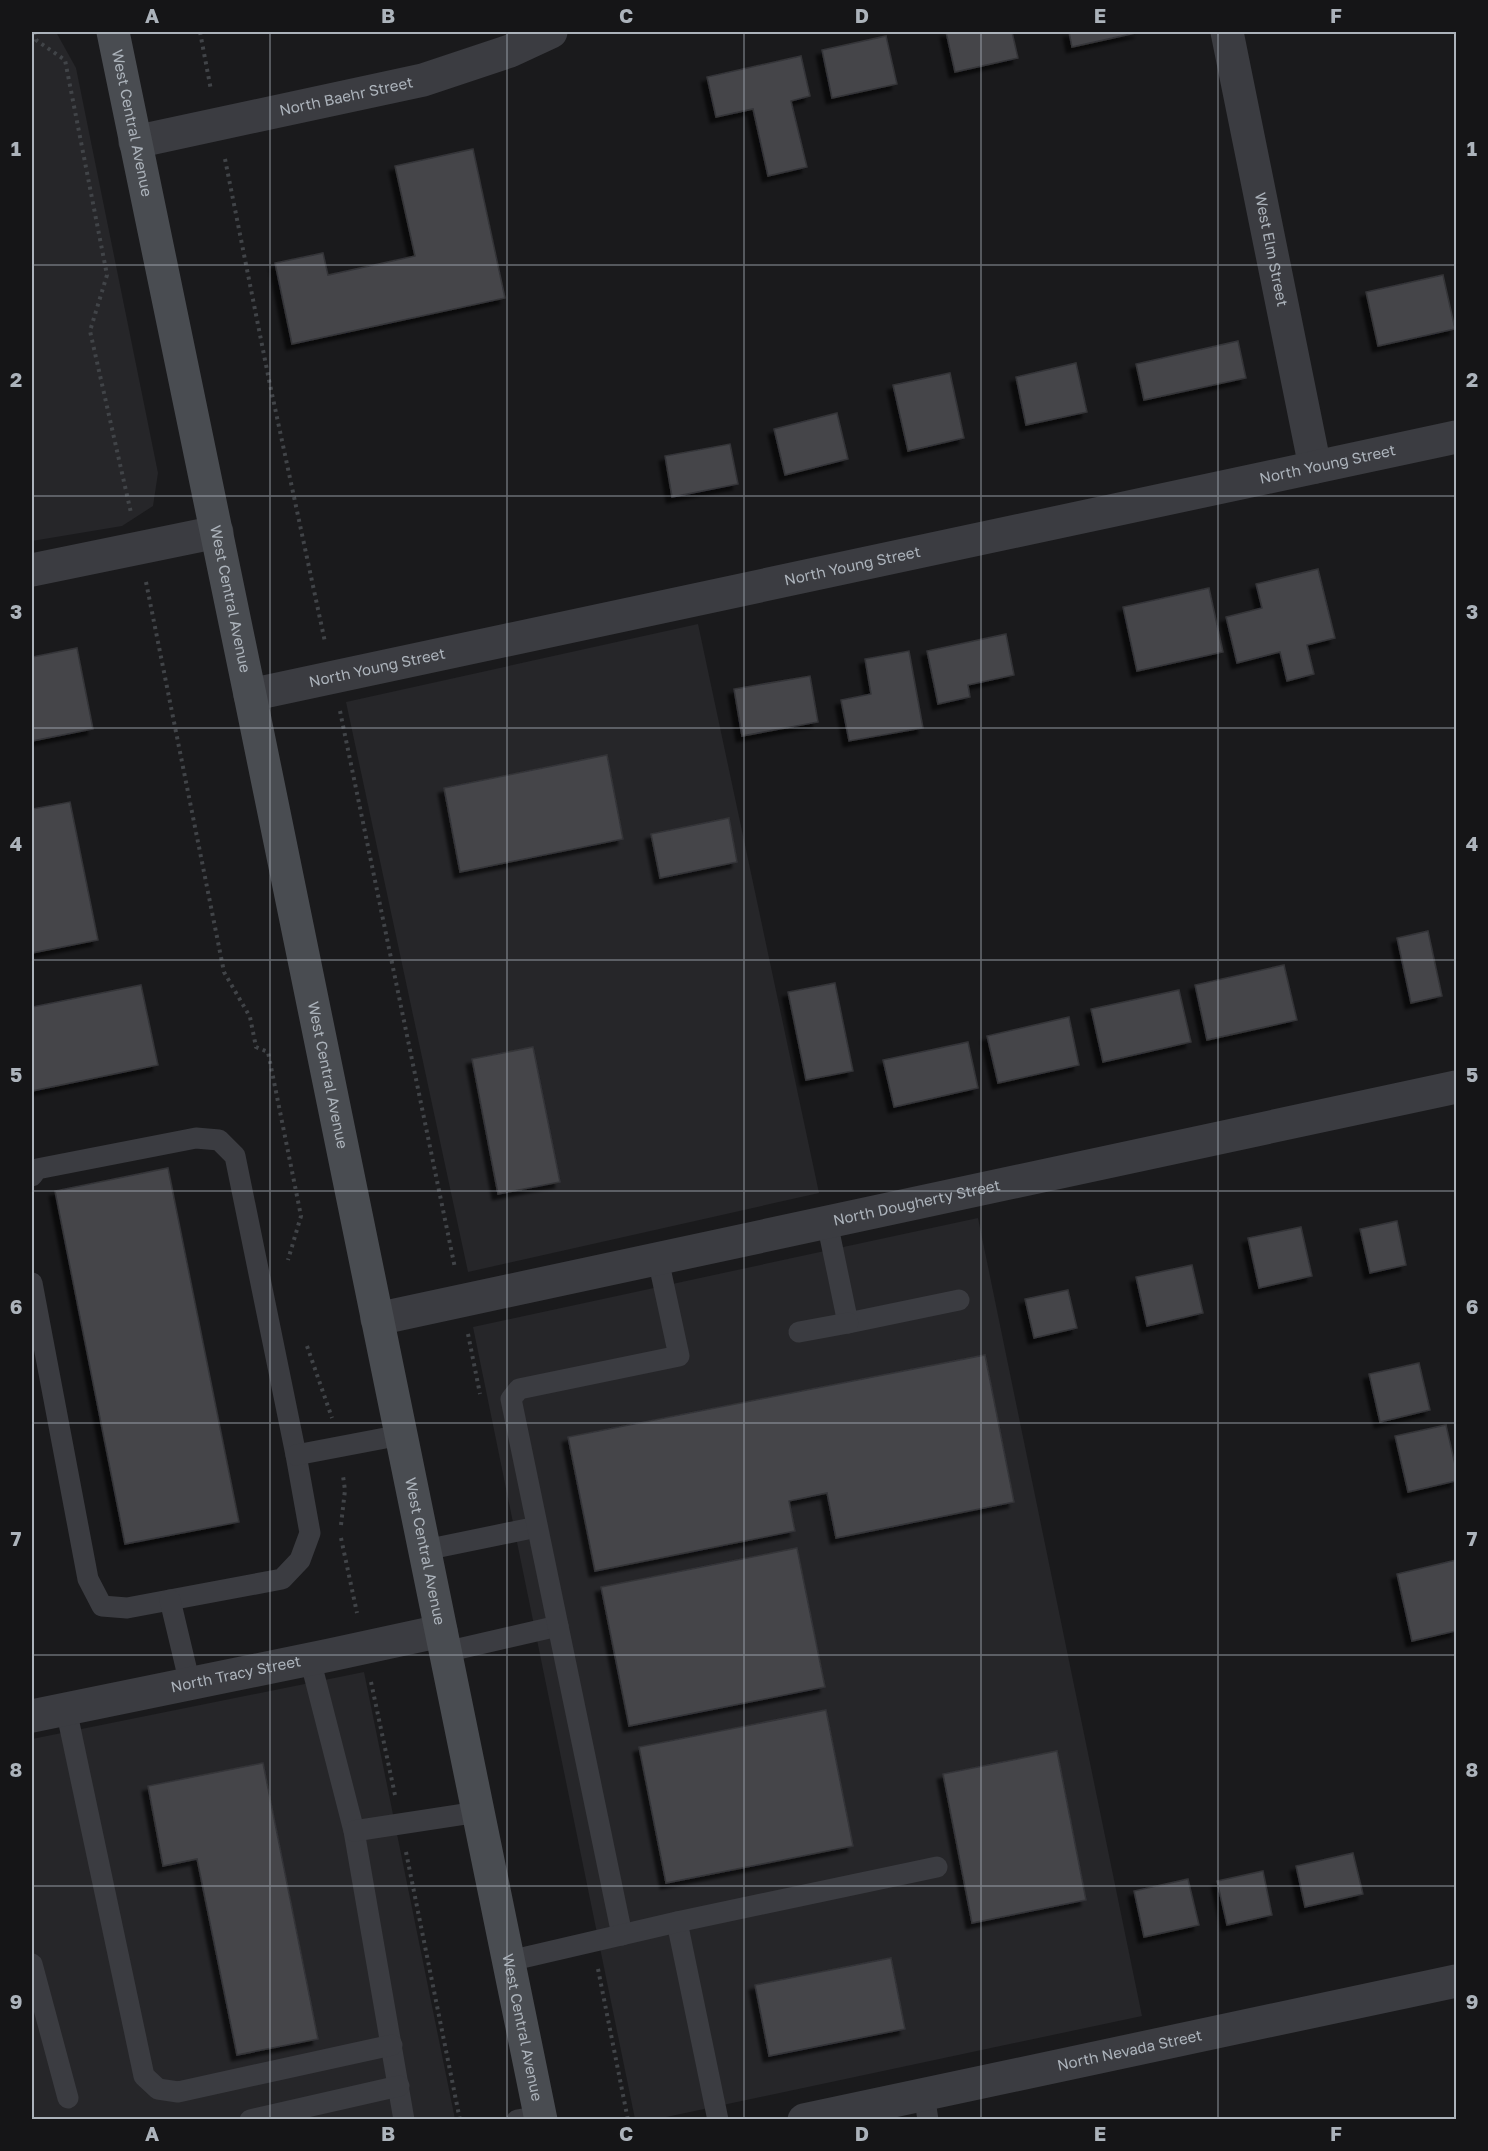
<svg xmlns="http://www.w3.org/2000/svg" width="1488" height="2151" font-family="'Golos Text',sans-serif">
  <defs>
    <filter id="shadow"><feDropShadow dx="-5.5" dy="5.5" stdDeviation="1.5" flood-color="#0009"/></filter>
  </defs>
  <rect width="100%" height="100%" fill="#1a1a1c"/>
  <g fill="#262629">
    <path d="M32,32H56L76,68L158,473L153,506L122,526L32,541Z"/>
    <path d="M698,624L819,1193L468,1272L346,702Z"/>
    <path d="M978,1218L1142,2016L657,2119H635L473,1327Z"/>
    <path d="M364,1672L455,2119L32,2120V1739Z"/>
  </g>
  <g fill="#444549" stroke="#343438" stroke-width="1.5" filter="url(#shadow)">
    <path d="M946,32H1012L1018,58L955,72Z"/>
    <path d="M1069,32H1140L1072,47Z"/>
    <path d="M886,36L897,84L832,98L822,50Z"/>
    <path d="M801,56L810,96L791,101L807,167L768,176L753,109L716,117L707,77Z"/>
    <path d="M473,149L505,298L292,344L275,263L323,253L328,275L415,256L395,166Z"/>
    <path d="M1443,275L1455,329L1378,346L1366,292Z"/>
    <path d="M1238,341L1246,378L1144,400L1136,364Z"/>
    <path d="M1076,363L1087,412L1026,425L1016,377Z"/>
    <path d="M950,373L964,438L908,451L893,385Z"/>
    <path d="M837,413L848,459L785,475L774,429Z"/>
    <path d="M730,444L738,484L672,497L665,456Z"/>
    <path d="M1318,569L1335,638L1307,645L1314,674L1287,681L1280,652L1237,663L1226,617L1262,608L1256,584Z"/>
    <path d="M1209,588L1223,652L1137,671L1123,607Z"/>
    <path d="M1006,634L1014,675L968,685L970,697L938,704L927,651Z"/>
    <path d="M77,648L93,729L32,741V657Z"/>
    <path d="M909,651L923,728L849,741L841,700L871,694L865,659Z"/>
    <path d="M810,676L818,722L742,736L734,689Z"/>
    <path d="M607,755L623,839L460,872L444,788Z"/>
    <path d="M70,802L98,940L32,953V809Z"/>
    <path d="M729,818L737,862L660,878L651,834Z"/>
    <path d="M1428,931L1442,996L1411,1003L1397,938Z"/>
    <path d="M1284,965L1297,1020L1207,1040L1195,985Z"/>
    <path d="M835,983L853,1071L806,1080L788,992Z"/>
    <path d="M141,985L158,1065L32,1091V1007Z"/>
    <path d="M1179,990L1191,1042L1103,1062L1091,1009Z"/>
    <path d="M1069,1017L1079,1065L998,1083L987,1036Z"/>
    <path d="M968,1042L978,1088L894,1107L883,1060Z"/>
    <path d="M533,1047L560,1182L498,1194L472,1059Z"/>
    <path d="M168,1168L239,1522L125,1544L55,1191Z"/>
    <path d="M1397,1221L1406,1265L1370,1273L1360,1229Z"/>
    <path d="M1301,1227L1312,1276L1259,1288L1248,1238Z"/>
    <path d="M1192,1265L1203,1313L1147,1326L1136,1277Z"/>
    <path d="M1068,1290L1077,1328L1034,1338L1025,1299Z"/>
    <path d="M985,1355L1014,1502L836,1538L827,1493L789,1501L795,1531L595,1571L568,1437Z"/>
    <path d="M1419,1363L1430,1410L1380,1422L1369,1374Z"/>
    <path d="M1446,1425L1456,1469V1481L1408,1492L1395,1436Z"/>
    <path d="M797,1548L825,1687L629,1726L601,1587Z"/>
    <path d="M1456,1560V1631L1412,1641L1397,1574Z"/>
    <path d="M826,1710L853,1846L666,1883L639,1747Z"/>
    <path d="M1057,1751L1086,1900L972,1923L943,1774Z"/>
    <path d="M263,1763L318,2039L237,2055L197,1859L163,1866L148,1786Z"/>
    <path d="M1353,1853L1363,1894L1305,1907L1296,1866Z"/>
    <path d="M1263,1871L1272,1915L1227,1925L1217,1881Z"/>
    <path d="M1188,1879L1199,1925L1144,1937L1134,1891Z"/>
    <path d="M891,1958L905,2029L769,2056L755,1985Z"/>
  </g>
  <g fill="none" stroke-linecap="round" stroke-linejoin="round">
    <g stroke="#414448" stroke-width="4" stroke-dasharray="3 4.5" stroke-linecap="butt">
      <path d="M34,32L36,40L65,60L107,275L90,331L131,513"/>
      <path d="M200,32L211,90"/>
      <path d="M225,159L269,380L325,642"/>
      <path d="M146,582L224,972L250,1017L256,1047L268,1052L301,1216L288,1260"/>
      <path d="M340,711L455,1268"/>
      <path d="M468,1334L480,1394"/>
      <path d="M307,1346L332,1418"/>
      <path d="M341,1525L345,1490L343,1476"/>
      <path d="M341,1538L357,1613"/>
      <path d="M371,1682L395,1795"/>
      <path d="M406,1852L460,2120"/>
      <path d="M598,1969L628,2120"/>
    </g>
    <g stroke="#3b3c41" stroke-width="21">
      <path d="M32,1176L37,1169L196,1138L219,1140L235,1156L296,1455L310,1533L300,1560L282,1579L127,1608L102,1606L88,1579L32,1283"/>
      <path d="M827,1222L848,1323L959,1300"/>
      <path d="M799,1332L848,1323"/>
      <path d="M296,1455L401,1435"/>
      <path d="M425,1550L537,1527"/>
      <path d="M170,1600L190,1684"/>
      <path d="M445,1652L558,1626"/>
      <path d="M310,1659L354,1831L404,2120"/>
      <path d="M66,1709L144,2076L158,2089L178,2092L392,2045"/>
      <path d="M354,1831L478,1812"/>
      <path d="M677,1922L718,2120"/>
      <path d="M622,1935L511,1399L519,1389L679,1356L658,1259"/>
      <path d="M509,1961L677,1922L937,1867"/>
      <path d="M32,1964L68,2098"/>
      <path d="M924,2094L928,2120"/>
      <path d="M250,2120L399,2086"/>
      <path d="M517,2120L540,2116"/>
    </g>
    <g stroke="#3b3c41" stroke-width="33">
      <path id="s1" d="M1227,32L1315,467"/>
      <path id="s2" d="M135,142L423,80L510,51L551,32"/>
      <path d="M32,570L217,532"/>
      <path id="s3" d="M250,695L1456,437"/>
      <path id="s4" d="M377,1319L1456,1087"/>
      <path id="s5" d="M32,1716L330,1655L441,1631"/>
      <path id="s6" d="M804,2120L1456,1981"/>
    </g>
    <path stroke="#494c51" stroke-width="33" id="s7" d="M113,32L250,695L541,2120"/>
  </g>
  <path fill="none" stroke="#acb3bb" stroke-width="1.5" stroke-opacity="0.55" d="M270,32V2120M507,32V2120M744,32V2120M981,32V2120M1218,32V2120M32,265H1456M32,496H1456M32,728H1456M32,960H1456M32,1191H1456M32,1423H1456M32,1655H1456M32,1886H1456"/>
  <g text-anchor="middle" stroke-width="4.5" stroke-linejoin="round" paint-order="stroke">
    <g font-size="15" fill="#acb3bb" stroke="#151517">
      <text dy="5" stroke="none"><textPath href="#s2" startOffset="216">North Baehr Street</textPath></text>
      <text dy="5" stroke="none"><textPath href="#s7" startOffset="93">West Central Avenue</textPath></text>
      <text dy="5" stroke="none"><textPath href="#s1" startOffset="222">West Elm Street</textPath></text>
      <text dy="5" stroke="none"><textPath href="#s3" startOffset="1102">North Young Street</textPath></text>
      <text dy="5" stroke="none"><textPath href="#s3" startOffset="616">North Young Street</textPath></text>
      <text dy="5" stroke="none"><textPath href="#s7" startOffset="579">West Central Avenue</textPath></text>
      <text dy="5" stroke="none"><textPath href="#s3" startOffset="130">North Young Street</textPath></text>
      <text dy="5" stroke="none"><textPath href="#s7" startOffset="1065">West Central Avenue</textPath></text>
      <text dy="5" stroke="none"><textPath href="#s4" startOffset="552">North Dougherty Street</textPath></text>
      <text dy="5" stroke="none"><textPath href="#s7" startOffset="1551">West Central Avenue</textPath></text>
      <text dy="5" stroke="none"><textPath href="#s5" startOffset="208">North Tracy Street</textPath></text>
      <text dy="5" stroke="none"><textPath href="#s7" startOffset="2037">West Central Avenue</textPath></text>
      <text dy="5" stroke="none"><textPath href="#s6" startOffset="333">North Nevada Street</textPath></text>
    </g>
  </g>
  <rect width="1488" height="2151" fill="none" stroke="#151517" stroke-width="66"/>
  <rect x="33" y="33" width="1422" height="2085" fill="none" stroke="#acb3bb" stroke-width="2"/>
  <g font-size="20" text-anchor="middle" font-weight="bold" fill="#acb3bb">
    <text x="152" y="23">A</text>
    <text x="388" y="23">B</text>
    <text x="626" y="23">C</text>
    <text x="862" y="23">D</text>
    <text x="1100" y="23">E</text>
    <text x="1336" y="23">F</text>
    <text x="16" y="156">1</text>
    <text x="1472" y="156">1</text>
    <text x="16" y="387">2</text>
    <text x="1472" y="387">2</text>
    <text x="16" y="619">3</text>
    <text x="1472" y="619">3</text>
    <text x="16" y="851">4</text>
    <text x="1472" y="851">4</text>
    <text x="16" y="1082">5</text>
    <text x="1472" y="1082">5</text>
    <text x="16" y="1314">6</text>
    <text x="1472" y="1314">6</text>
    <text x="16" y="1546">7</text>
    <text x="1472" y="1546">7</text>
    <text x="16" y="1777">8</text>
    <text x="1472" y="1777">8</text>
    <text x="16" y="2009">9</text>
    <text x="1472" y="2009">9</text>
    <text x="152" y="2141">A</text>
    <text x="388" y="2141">B</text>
    <text x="626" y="2141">C</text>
    <text x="862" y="2141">D</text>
    <text x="1100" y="2141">E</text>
    <text x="1336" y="2141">F</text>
  </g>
</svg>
